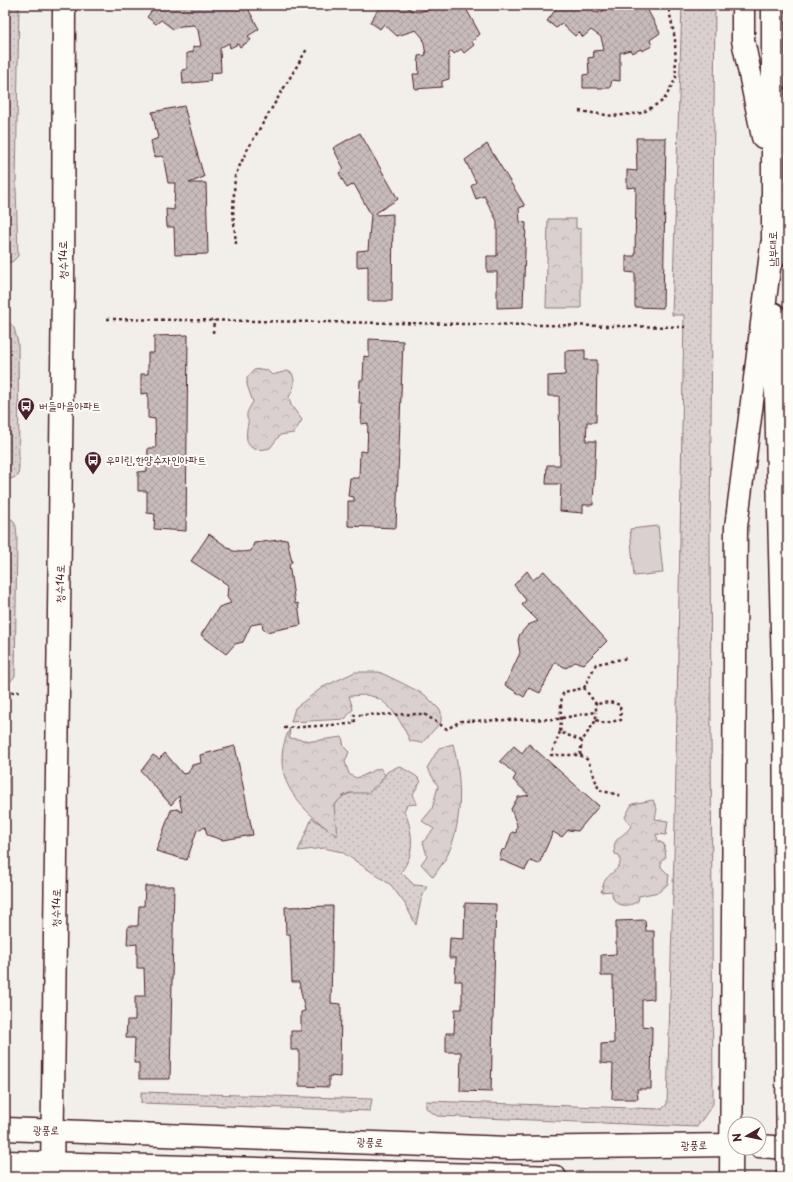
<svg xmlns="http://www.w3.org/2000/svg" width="793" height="1182" font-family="'Playpen Sans','Poor Story',sans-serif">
  <defs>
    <pattern id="grass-dots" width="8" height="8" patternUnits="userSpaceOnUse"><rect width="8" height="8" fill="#d9d0cf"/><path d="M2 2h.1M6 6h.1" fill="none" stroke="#bcb2b2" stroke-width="1.8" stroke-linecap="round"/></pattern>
    <pattern id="forest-crowns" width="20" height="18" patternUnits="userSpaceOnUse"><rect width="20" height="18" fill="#d9d0cf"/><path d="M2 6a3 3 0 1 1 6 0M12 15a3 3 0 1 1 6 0" fill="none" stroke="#bcb2b2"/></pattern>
    <pattern id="building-cross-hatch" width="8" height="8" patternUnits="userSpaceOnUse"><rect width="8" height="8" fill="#c8bbbb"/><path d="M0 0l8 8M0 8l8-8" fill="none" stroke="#ada0a1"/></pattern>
  </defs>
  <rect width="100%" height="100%" fill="#f2efeb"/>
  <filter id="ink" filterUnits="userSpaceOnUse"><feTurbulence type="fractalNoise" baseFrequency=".025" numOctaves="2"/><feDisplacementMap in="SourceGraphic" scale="8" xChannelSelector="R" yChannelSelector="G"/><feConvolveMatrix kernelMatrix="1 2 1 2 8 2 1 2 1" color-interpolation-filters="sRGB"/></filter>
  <g filter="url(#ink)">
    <g fill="url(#grass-dots)" stroke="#92787d">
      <path d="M5,5H19L16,186L18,256L12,262H5Z"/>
      <path d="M682,5H715L710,533L713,1104L697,1127L437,1116L426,1108V1101L662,1109L667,1104L675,819L684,315H672Z"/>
      <path d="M5,318L14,328L18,343L19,467L18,476L6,481Z"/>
      <path d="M12,519L16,526L17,538L15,676L10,682L5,681V520Z"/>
      <path d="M399,766L416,776L421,781L413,794L417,804L407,805L404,811C411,824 414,845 409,858C407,863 404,868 401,872L414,885L427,886L421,900L416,925L405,904L391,885L342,852L324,848L298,851L312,818L336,835L334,805L343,796L379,784L387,772Z"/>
      <path d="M5,773L8,777L5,918Z"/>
      <path d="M141,1092L372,1099L370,1111L141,1103Z"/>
    </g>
    <g fill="url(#forest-crowns)" stroke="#92787d">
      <path d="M548,219H576V228L581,229V308H546Z"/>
      <path d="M260,369L267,370L272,375L287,371L292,373C296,383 294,388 289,397L291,405L302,420L294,433L280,435L270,448C247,454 244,442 248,423C249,419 247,421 247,417C246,412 250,407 253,402L247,385V378L254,370Z"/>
      <path d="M355,672H379L402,683L425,695L441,711V722L422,743L410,741C402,724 391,701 371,696C365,694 355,696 349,696L353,709L345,719L291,722L295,708L323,687Z"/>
      <path d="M290,728L289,738L313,741L342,737L344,747L349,752L345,762L349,774L356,778C365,776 371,771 380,768L385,775L379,784L368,793H349L343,796L334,805L337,836C300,809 266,777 290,728Z"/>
      <path d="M453,744C462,779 463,821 448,854C444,862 438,870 433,877L421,864L427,856L423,842L434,829L422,821L432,809L438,786L427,768L439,748Z"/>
      <path d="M653,800L657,809L655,819L668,821L666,835L656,834L658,841L664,844L666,857L661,861V867L669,875L668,884L659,892L639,896L638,901C627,909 611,906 612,891L601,892C603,888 603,882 606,879C612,871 624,868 619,855L615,854C611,836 624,838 631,826L625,817L632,804Z"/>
    </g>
    <path fill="#d9d0cf" stroke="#92787d" d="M658,526L663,573L634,576L630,529Z"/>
    <g fill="url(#building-cross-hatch)" stroke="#4a1f2b">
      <path d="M156,5H192L196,7L201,5H246L259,29L248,36L251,40L240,47L238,44L230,48L229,43L220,48L221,72L211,73L210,81L183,84L182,70L187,69V53L193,52V47L201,46L198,30L194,25L181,26L173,29L161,20L156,24L147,17Z"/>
      <path d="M381,5H404L413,11L418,12L431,9L428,5H464L480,34L472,42L474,45L464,53L461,49L454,54L452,51L449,53V79L442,81V87L415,89L413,74H419L418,56L426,55L423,38L416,30L397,36L384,24L380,29L370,22Z"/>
      <path d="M559,5H587L593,9V12L599,13L606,9L603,5H645L660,33L650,40L652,46L642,51L641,49L632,53L630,50L620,53V81L612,80L610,88H583V75L589,74L588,58L594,57L593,51L604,50L601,37L591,30L583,37L579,32L575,36L562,24L556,28L547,21Z"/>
      <path d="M184,106L204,177L189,183H206L208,254L175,255L174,227H167L166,209L174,210L175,183H168L163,156L154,157L151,141L158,138L152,112Z"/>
      <path d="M360,133L398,199L376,213L377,215L393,214L392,301H368V266L357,267V251L368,250L371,215L354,184L347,188L339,173L344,169L333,148Z"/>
      <path d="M636,138H666L663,308L635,307V273L626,272V256H635L636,187L627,188V170L637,171Z"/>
      <path d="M487,144L525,206L519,208L520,222L526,223L523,307L497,308V272H487V256H497V221L484,196L476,199L471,186L476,182L465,160Z"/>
      <path d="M188,335L186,531L154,529L155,514L147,513V491H138V472L147,471L148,448H156L155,419L148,418V393L141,394V374H148V353H154V336Z"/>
      <path d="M369,339L403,341L396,528L348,526V501H354V497L348,496L350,478H359L360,451L367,452L368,423L361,424L362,403H359L360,380H363L364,356L369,357Z"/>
      <path d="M585,350V360H597L596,422H587L586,441H596L593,505H583V513L560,511L561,484H546L547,465H560L559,396H548V376L565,375V351Z"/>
      <path d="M209,534L233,551L241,552L251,551L254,543L287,539L292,562L289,564L295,604L298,603L301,625L266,632L263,629L262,623L251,625L243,642L235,644L226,654L201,635L219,607L231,603L227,597L228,585L191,561Z"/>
      <path d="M527,571L533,580L544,571L607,641L584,664L575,662L566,668L555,662L540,693L529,688L524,697L505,685L520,653L518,640L520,634L528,625L538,621L522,605L526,600L514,585Z"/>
      <path d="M529,744L599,806L578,831L568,830L562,837L553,832L539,864L530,861L525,870L499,859L502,850L506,849L512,832L516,833L517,825L511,809L518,797L529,795L513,780L516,775L500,761L514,746L522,753Z"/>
      <path d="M235,746L253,835L223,840L207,835L205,827L197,830L187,860L156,851L171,810L177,809L182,812L179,796L171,805L141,771L153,755L159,759L165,753L183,774L188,773L192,765L201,763L200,755Z"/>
      <path d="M145,886H174L170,1079H139V1063H134L135,1038H126L127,1020H135V996H145L144,968H137V944L127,945L128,926H138L139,906H144Z"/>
      <path d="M465,903L496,904L491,1092L460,1091L461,1052H446V1033H454L455,1009H462V981H455L456,958H449L450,938L464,939Z"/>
      <path d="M333,906L331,1003L341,1004L340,1077L329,1076V1087L299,1086V1050H291V1031H301V1012L305,1011L299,982H292L290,934H286L285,907Z"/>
      <path d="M645,920L646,931H654V999L642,1000V1026L652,1027L651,1089H637L638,1099H612L613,1064L601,1063V1044L614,1043L613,976H601V955L616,954V921Z"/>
    </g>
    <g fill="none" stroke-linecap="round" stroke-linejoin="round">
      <defs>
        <g id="minor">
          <path d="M5,1129L509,1148L732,1145"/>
          <path d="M5,1162L555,1177"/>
          <path d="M52,1177L63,289L64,5"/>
        </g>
        <path id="major" d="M759,1146L788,1148"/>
        <g id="highway">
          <path d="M743,5V40L763,137"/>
          <path d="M773,260V5"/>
          <path d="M774,314L784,709"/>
          <path d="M731,1177L736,527L772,245"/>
        </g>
      </defs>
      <use href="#minor" stroke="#4a1f2b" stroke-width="25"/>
      <use href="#major" stroke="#4a1f2b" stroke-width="25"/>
      <use href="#highway" stroke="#4a1f2b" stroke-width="25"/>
      <g stroke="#4a1f2b" stroke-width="2.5" stroke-dasharray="3 3" stroke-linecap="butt">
        <path d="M579,111L613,116L642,113L664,100L676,78L675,39L668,5"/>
        <path d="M236,244L233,211L235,176L247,150L307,49"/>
        <path d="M107,319L685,327"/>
        <path d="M213,333L214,320"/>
        <path d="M584,688L596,664L628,658"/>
        <path d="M5,692H22"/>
        <path d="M596,720L604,723L621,720L620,705L610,702L596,704"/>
        <path d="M284,728L349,724L355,723L354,715L424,714L447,729L461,721L558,719L562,718L596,712V704L584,688L564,692C559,699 562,721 560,732L582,741L596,720V712"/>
        <path d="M560,732L551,755H580L588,760L599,790L622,796"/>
        <path d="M580,755L582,741"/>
      </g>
      <use href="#minor" stroke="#fdfcf7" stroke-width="22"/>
      <use href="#major" stroke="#fdfcf7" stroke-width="22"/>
      <use href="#highway" stroke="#fdfcf7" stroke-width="22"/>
      <defs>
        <path id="highway-bridge" d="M784,709L788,1177"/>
      </defs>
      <use href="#highway-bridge" stroke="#4a1f2b" stroke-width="25" stroke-linecap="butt"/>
      <use href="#highway-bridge" stroke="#fdfcf7" stroke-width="22"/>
    </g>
  </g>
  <defs>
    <symbol id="bus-pin" viewBox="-11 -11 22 30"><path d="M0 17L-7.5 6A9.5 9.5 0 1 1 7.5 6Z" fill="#4a1f2b" stroke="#fdfcf7"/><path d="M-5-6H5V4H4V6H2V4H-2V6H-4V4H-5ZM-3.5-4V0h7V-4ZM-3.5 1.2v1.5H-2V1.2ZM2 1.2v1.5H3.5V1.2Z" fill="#fff"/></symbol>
  </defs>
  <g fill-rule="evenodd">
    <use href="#bus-pin" x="16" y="396" width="20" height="27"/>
    <use href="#bus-pin" x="83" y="450" width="20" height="27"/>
  </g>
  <g text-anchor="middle" stroke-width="4" stroke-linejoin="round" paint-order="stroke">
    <g font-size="11" fill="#4a1f2b" stroke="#fdfcf7">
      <text transform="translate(773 249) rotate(-91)" y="4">남부대로</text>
      <text transform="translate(63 260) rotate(-90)" y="4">청수14로</text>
      <text transform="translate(60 584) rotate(-89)" y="4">청수14로</text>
      <text transform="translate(56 908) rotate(-89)" y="4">청수14로</text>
      <text transform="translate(46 1130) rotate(1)" y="4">광풍로</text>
      <text transform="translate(370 1142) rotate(2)" y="4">광풍로</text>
      <text transform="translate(694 1145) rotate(-1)" y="4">광풍로</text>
    </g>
    <g font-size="11" fill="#4a1f2b" stroke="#fdfcf7" text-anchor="start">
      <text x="39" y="410">버들마을아파트</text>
      <text x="106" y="464">우미린,한양수자인아파트</text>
    </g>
  </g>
  <rect width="793" height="1182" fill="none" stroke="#fdfcf7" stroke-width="20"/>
  <rect x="10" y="10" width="773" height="1162" fill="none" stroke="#4a1f2b" stroke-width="1.5" filter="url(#ink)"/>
  <g transform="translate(747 1136) rotate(261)"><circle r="19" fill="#fdfcf7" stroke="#b5a4a5"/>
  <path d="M0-3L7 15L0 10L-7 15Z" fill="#4a1f2b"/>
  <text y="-6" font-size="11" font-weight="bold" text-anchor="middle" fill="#4a1f2b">N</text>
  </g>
</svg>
